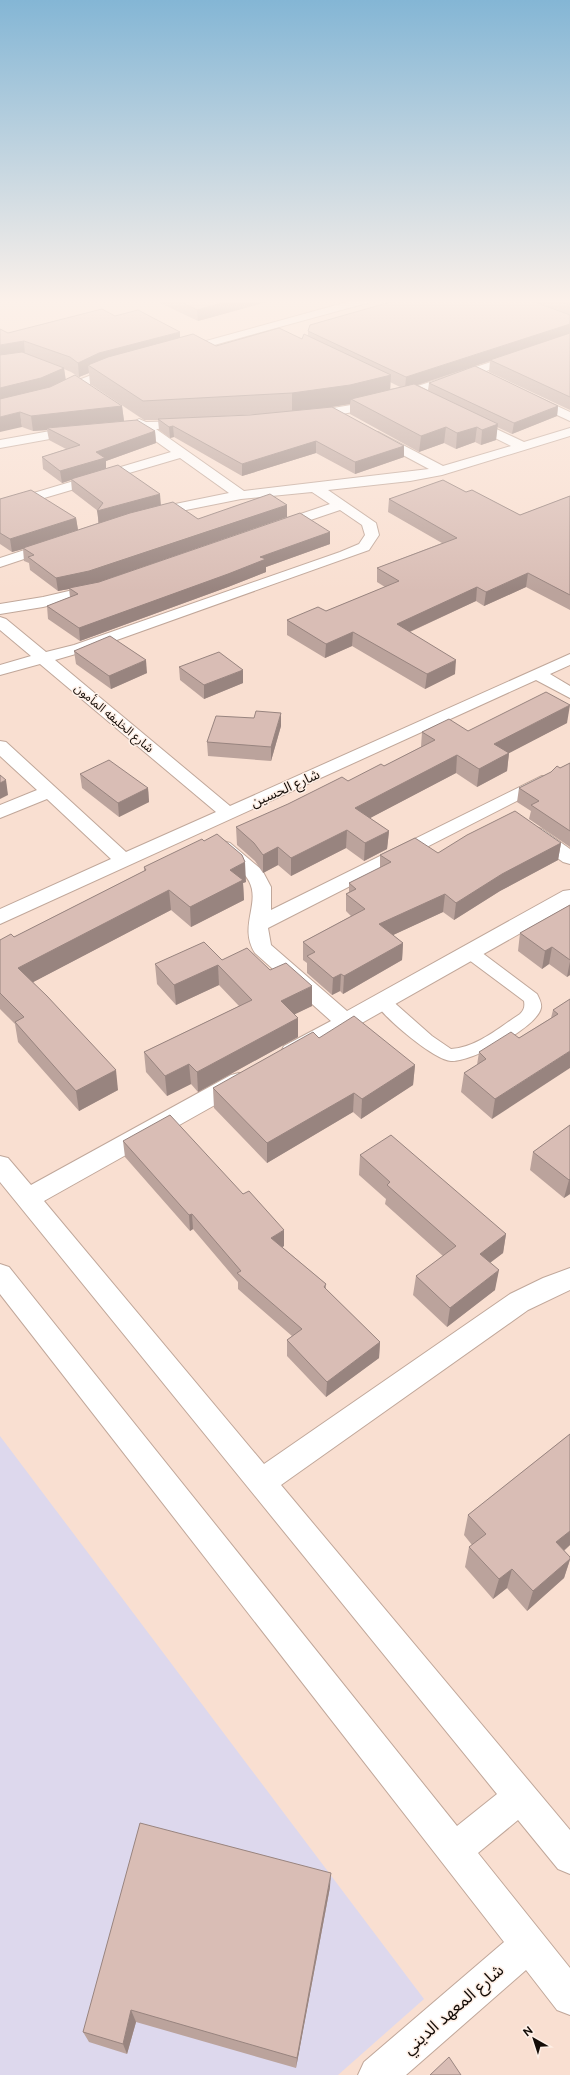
<svg xmlns="http://www.w3.org/2000/svg" width="570" height="2075" font-family="'Public Sans','Noto Sans Arabic',sans-serif">
  <rect width="100%" height="100%" fill="#f9dfd1"/>
  <path fill="#ddd8ed" d="M0,1436L424,1999L338,2075H0Z"/>
  <g fill="none" stroke-linecap="round" stroke-linejoin="round">
    <defs>
      <path id="lane" d="M471,948L477,949L537,994C539,998 542,1003 541,1008C537,1028 471,1062 451,1061C434,1060 383,1017 375,1002L377,998L383,996L389,998L432,1036L451,1049C476,1048 500,1027 520,1014C524,1010 525,1007 524,1001L465,957L463,953L465,949Z"/>
      <g id="street">
        <path d="M351,301H368L367,303L185,353L181,354L175,351L177,349Z"/>
        <path d="M570,336V343L375,408L309,420L303,416L309,412L369,402Z"/>
        <path d="M117,365L123,369L121,372L51,400L0,413V405L43,394Z"/>
        <path d="M531,394L570,412V421L527,401L525,398L527,395Z"/>
        <path d="M469,416L524,442L570,428V436L442,475L410,481L328,490L376,523L379,535L369,550L86,651L55,660L230,806L570,654V665L550,674L570,686V698L536,680L0,924V909L111,859L47,799L0,818V805L37,790L0,756V741L6,742L126,852L216,812L40,664L0,675V665L31,656L0,630V617L6,619L46,652L74,645L340,552L359,544L365,535L362,525L340,510L284,529H274L272,526L274,523L330,504L312,492L241,499L151,517L146,516L144,513L146,510L229,493L180,458L0,511V503L171,452L140,430L118,431L112,427L114,424L133,423L139,419L146,422L191,421L193,424L191,427L187,428L156,429L244,491L429,469L373,439L372,436L378,432L443,466L511,446L465,423L463,420Z"/>
        <path d="M78,426L84,430L83,433L0,448V440Z"/>
        <path d="M52,541L57,542L59,545L57,548L0,567V558Z"/>
        <path d="M99,584L104,586L107,589L104,592L43,607L0,614V604L43,597Z"/>
        <path d="M542,776L548,777L551,781L548,785L268,928L271,945L347,1011L563,891L570,890V905L300,1058L292,1060L284,1058L281,1052L284,1046L331,1021L255,953C238,926 261,904 249,881C242,868 226,860 216,851L213,847L216,843L223,841L230,843L262,870L271,887V910Z"/>
        <path d="M535,827L542,829L570,849V864L563,862L528,837L526,833L528,829Z"/>
        <path d="M239,1073L247,1075L250,1081L247,1087L44,1201L264,1464L510,1294L543,1278L570,1268V1290L528,1310L281,1485L570,1830V1874L558,1869L518,1820L478,1853L570,1968V2015L557,2010L526,1970L406,2075H358L364,2062L504,1942L0,1294V1264L9,1267L457,1826L497,1794L0,1182V1156L8,1158L31,1185L231,1075Z"/>
      </g>
    </defs>
    <use href="#lane" stroke="#c0a79a" stroke-width="2"/>
    <use href="#street" stroke="#c0a79a" stroke-width="2"/>
    <use href="#lane" fill="#fff" fill-rule="evenodd"/>
    <use href="#street" fill="#fff" fill-rule="evenodd"/>
  </g>
  <g fill="#bba39c" fill-rule="evenodd">
    <path d="M156,301H270L198,321Z"/>
    <path d="M394,301H570V410L489,372L490,361L475,366L558,406L557,416L512,434L497,427L496,440L481,445L475,442L456,449L444,443L419,452L350,414V404L321,409L404,446V457L355,474L316,453L242,476L174,437L170,438L159,430L158,420H144L90,384L89,373L79,377L71,372L64,369L66,380L122,406L124,421L155,431L156,443L106,461V469L161,505L198,519L287,517L97,582L330,532V544L266,567V572L228,587L80,641L48,619L47,606L70,597L69,589L58,591L30,570L29,563L24,561L23,549L12,552L0,544V499L76,518L78,530L98,523V511L72,491L71,480L62,483L43,469L42,457L66,449L49,440L47,430L33,431L22,427L8,333L115,316L180,338L216,346L302,339L308,336V331ZM469,368L429,383L428,390L418,385ZM390,382L400,387L390,389ZM263,414L250,415L206,417Z"/>
    <path d="M466,492L520,515L570,496V610L526,587L484,606L476,601L410,632L455,674L425,689L352,646L325,658L287,635V620L326,611L385,587L377,582V568L442,543L388,512L389,499Z"/>
    <path d="M74,651L147,673L111,689L76,664Z"/>
    <path d="M179,667L243,683L204,699L180,680Z"/>
    <path d="M567,723L508,753H509L507,771L477,787L456,773L370,818L389,831L387,849L364,861L346,848L291,876L278,865L263,873L255,861L237,845L236,827L384,766L421,747L422,732L468,731Z"/>
    <path d="M281,726L271,761L208,756L207,742Z"/>
    <path d="M570,763V847L529,819L531,811L517,802L519,788Z"/>
    <path d="M80,774L148,788L149,802L119,817L82,788Z"/>
    <path d="M561,843L558,860L500,891L454,920L443,912L393,935L403,943L402,960L343,994L340,991L332,995L307,973V963L303,960V942L351,916L346,911V894L349,892V883L380,868V855L438,853Z"/>
    <path d="M144,867L246,882L243,883L244,900L191,927L171,910L33,982L118,1090L79,1111L18,1042L15,1024L0,1009V940L14,937L144,871Z"/>
    <path d="M570,905V975L567,977L549,964L542,969L518,951L520,933Z"/>
    <path d="M222,960L270,970L312,1006L294,1014L298,1037L198,1092L191,1084L167,1096L146,1072L144,1052L239,1006L219,985L176,1005L157,984L155,964Z"/>
    <path d="M570,999L492,1119L461,1092L464,1073L477,1065L479,1052L519,1038L551,1018L553,1010Z"/>
    <path d="M319,1038L415,1065L413,1085L361,1119L353,1112L267,1163L214,1108L213,1088Z"/>
    <path d="M570,1125V1194L564,1198L530,1170L533,1152Z"/>
    <path d="M123,1141L284,1246L282,1247L326,1284V1289L380,1342L379,1358L326,1397L287,1356V1340L292,1336L238,1289V1282L193,1229L190,1231L125,1157Z"/>
    <path d="M360,1155L506,1234L503,1253L490,1263L495,1290L447,1327L413,1295L416,1276L443,1256L385,1204L386,1199L359,1175Z"/>
    <path d="M570,1434V1545L564,1551L570,1557V1560L564,1578L527,1611L507,1588L493,1599L465,1567L469,1547L472,1545L464,1535L468,1515Z"/>
    <path d="M330,1887L296,2068L136,2022L127,2054L89,2042L83,2032Z"/>
  </g>
  <g fill="#98847f">
    <path d="M229,301H270L198,321L197,310Z"/>
    <path d="M570,324V335L490,360V361L405,389L406,377Z"/>
    <path d="M180,332V346L88,365L89,373L79,377L78,363L99,353Z"/>
    <path d="M24,341L25,356L0,360V345Z"/>
    <path d="M64,368L66,383L0,403V388Z"/>
    <path d="M391,375L390,395L351,399L350,404L292,413V393Z"/>
    <path d="M122,406L124,421L47,428V430L33,431L31,416Z"/>
    <path d="M558,406L557,416L512,434L514,423Z"/>
    <path d="M20,412L22,427L0,432V417Z"/>
    <path d="M498,424L496,440L481,445L482,430Z"/>
    <path d="M173,426L174,437L170,438L169,427Z"/>
    <path d="M446,427L444,443L419,452L421,436Z"/>
    <path d="M477,427L475,442L456,449L457,433Z"/>
    <path d="M155,431L156,443L106,461V470L71,479V480L62,483L60,471L96,452Z"/>
    <path d="M316,441V453L242,476V464Z"/>
    <path d="M404,446V457L355,474V462Z"/>
    <path d="M160,494L161,506L99,524L97,511Z"/>
    <path d="M287,505V517L91,585L58,591L56,578Z"/>
    <path d="M76,518L78,530L23,548V549L12,552L10,539Z"/>
    <path d="M330,532V544L266,567V572L228,587L80,641L79,628L260,557Z"/>
    <path d="M528,573L526,587L484,606L486,592Z"/>
    <path d="M477,587L476,601L396,638L397,624Z"/>
    <path d="M353,632L352,646L325,658L326,644Z"/>
    <path d="M146,660L147,673L111,689L109,676Z"/>
    <path d="M456,660L455,674L425,689L427,674Z"/>
    <path d="M243,670V683L204,699V685Z"/>
    <path d="M570,705L567,723L492,762L494,744Z"/>
    <path d="M281,713V726L271,761V747Z"/>
    <path d="M509,753L507,771L477,787L479,769Z"/>
    <path d="M457,755L456,773L355,826V808Z"/>
    <path d="M6,780L8,795L0,799V783Z"/>
    <path d="M148,788L149,802L119,817L118,803Z"/>
    <path d="M347,830L346,848L291,876V858Z"/>
    <path d="M389,831L387,849L364,861L365,843Z"/>
    <path d="M561,843L558,860L500,891L454,920L456,903L502,874Z"/>
    <path d="M278,847V865L263,873V855Z"/>
    <path d="M245,862L246,882L243,883L244,900L191,927L190,907L230,870Z"/>
    <path d="M169,890L171,910L22,988L18,968Z"/>
    <path d="M445,894L443,912L378,942L379,924Z"/>
    <path d="M403,943L402,960L343,994L344,976Z"/>
    <path d="M552,947L549,964L542,969L545,951Z"/>
    <path d="M570,961V975L567,977Z"/>
    <path d="M218,965L219,985L176,1005L174,985Z"/>
    <path d="M341,974L340,991L332,995L333,978Z"/>
    <path d="M312,986V1006L281,1021V1001Z"/>
    <path d="M298,1018V1037L198,1092L197,1072Z"/>
    <path d="M570,1051V1068L492,1119L495,1099Z"/>
    <path d="M189,1064L191,1084L167,1096L165,1076Z"/>
    <path d="M415,1065L413,1085L361,1119L362,1099Z"/>
    <path d="M116,1070L118,1090L79,1111L76,1091Z"/>
    <path d="M354,1093L353,1112L267,1163V1143Z"/>
    <path d="M570,1179V1194L564,1198L569,1180Z"/>
    <path d="M192,1214L193,1229L190,1231L189,1215Z"/>
    <path d="M284,1230V1246L271,1254V1238Z"/>
    <path d="M506,1234L503,1253L476,1273L480,1254Z"/>
    <path d="M499,1270L495,1290L447,1327L450,1308Z"/>
    <path d="M380,1342L379,1358L326,1397L327,1382Z"/>
    <path d="M570,1531V1545L550,1562L556,1542Z"/>
    <path d="M570,1559L564,1578L527,1611L533,1591Z"/>
    <path d="M512,1569L507,1588L493,1599L499,1579Z"/>
    <path d="M331,1873L330,1887L296,2068L297,2058Z"/>
    <path d="M131,2010L136,2022L127,2054L123,2044Z"/>
  </g>
  <g fill="#d9bdb5" stroke="#98847f">
    <path d="M179,301H229L197,310Z"/>
    <path d="M394,301H532L570,315V324L406,377L308,331L310,325Z"/>
    <path d="M559,301H570V305Z"/>
    <path d="M102,309L115,316L138,310L180,332L99,353L78,363L70,357L24,341L0,345V329L8,333Z"/>
    <path d="M279,328L302,339L304,334L391,375L350,385L292,393L143,401L88,365L108,357L193,334L216,346Z"/>
    <path d="M570,333V397L490,360Z"/>
    <path d="M22,352L64,368L41,378L0,388V355Z"/>
    <path d="M475,366L558,406L514,423L429,383Z"/>
    <path d="M75,375L122,406L31,416L20,412L0,417V399L50,387Z"/>
    <path d="M414,384L498,424L482,430L477,427L457,433L446,427L421,436L351,399Z"/>
    <path d="M332,407L404,446L355,462L316,441L242,464L173,426L169,427L158,419L250,415Z"/>
    <path d="M137,420L155,431L96,452L105,458L60,471L42,457L80,445L47,428Z"/>
    <path d="M118,465L160,494L97,511L103,503L71,479Z"/>
    <path d="M443,480L466,492L472,490L520,515L570,496V595L528,573L486,592L477,587L397,624L456,660L427,674L353,632L326,644L287,620L318,607L326,611L399,581L377,568L457,538L389,499Z"/>
    <path d="M31,490L76,518L10,539L0,533V499Z"/>
    <path d="M270,494L287,505L89,571L56,578L28,557L34,555L23,548L130,513L173,502L198,519Z"/>
    <path d="M300,513L330,532L260,557L266,559L228,574L79,628L47,606L78,594L69,588L99,582Z"/>
    <path d="M110,636L146,660L109,676L74,651Z"/>
    <path d="M219,652L243,670L204,685L179,667Z"/>
    <path d="M546,692L570,705L494,744L509,753L479,769L457,755L355,808L389,831L365,843L347,830L291,858L278,847L263,855L254,843L236,827L288,804L342,777L348,781L381,764L384,766L435,740L422,732L449,719L468,731Z"/>
    <path d="M256,711L281,713L271,747L207,742L216,716L254,718Z"/>
    <path d="M109,760L148,788L118,803L80,774Z"/>
    <path d="M570,763V831L531,805L539,801L519,788L551,772L557,766L560,768Z"/>
    <path d="M0,775L6,780L0,783Z"/>
    <path d="M515,811L561,843L502,874L456,903L445,894L379,924L403,943L344,976L341,974L333,978L307,956L315,952L303,942L365,909L346,894L356,889L349,883L391,862L380,855L415,838L438,853L467,835Z"/>
    <path d="M217,834L242,855L245,862L230,870L243,880L190,907L169,890L18,968L47,996L116,1070L76,1091L15,1022L24,1017L0,993V940L11,934L14,937L146,870L144,867L202,839L204,841Z"/>
    <path d="M570,905V960L552,947L545,951L520,933Z"/>
    <path d="M204,942L222,960L247,948L270,970L286,963L312,986L281,1001L298,1018L197,1072L189,1064L165,1076L144,1052L252,1000L218,965L174,985L155,964Z"/>
    <path d="M570,999V1051L495,1099L464,1073L486,1059L479,1052L511,1032L519,1038L558,1014L553,1010Z"/>
    <path d="M354,1016L415,1065L362,1099L354,1093L267,1143L213,1088L313,1032L319,1038Z"/>
    <path d="M170,1115L243,1194L249,1191L284,1230L271,1238L326,1284L324,1287L380,1342L327,1382L287,1340L302,1329L237,1273L241,1271L192,1214L189,1215L123,1141Z"/>
    <path d="M570,1125V1179L569,1180L533,1152Z"/>
    <path d="M391,1135L506,1234L480,1254L499,1270L450,1308L416,1276L456,1246L387,1185L390,1182L360,1155Z"/>
    <path d="M570,1434V1531L556,1542L570,1557V1559L533,1591L512,1569L499,1579L469,1547L486,1534L468,1515Z"/>
    <path d="M140,1823L331,1873L297,2058L131,2010L123,2044L83,2032Z"/>
    <path d="M449,2057L461,2075H430Z"/>
  </g>
  <linearGradient id="sky" x2="0" y2="1"><stop stop-color="#84b6d5"/><stop offset="0.51" stop-color="#fcf1ea"/><stop offset="1" stop-color="#fcf1ea" stop-opacity="0"/></linearGradient>
  <rect width="570" height="591" fill="url(#sky)"/>
  <g text-anchor="middle" stroke-width="3" stroke-linejoin="round" paint-order="stroke">
    <g font-size="12" fill="#140c07" stroke="#feefe6">
      <text transform="translate(114 718) rotate(40)" y="4">شارع الخليفه المأمون</text>
    </g>
    <g font-size="14" fill="#140c07" stroke="#feefe6">
      <text transform="translate(285 788) rotate(-24)" y="5">شارع الحسين</text>
    </g>
    <g font-size="17" fill="#140c07" stroke="#feefe6">
      <text transform="translate(453 2009) rotate(-41)" y="6">شارع المعهد الديني</text>
    </g>
  </g>
  <g transform="translate(534 2039) rotate(321)" stroke="#feefe6" stroke-width="3" paint-order="stroke">
  <path d="M0-3L7 15L0 10L-7 15Z" fill="#140c07"/>
  <text y="-6" font-size="11" font-weight="bold" text-anchor="middle" fill="#140c07">N</text>
  </g>
</svg>
